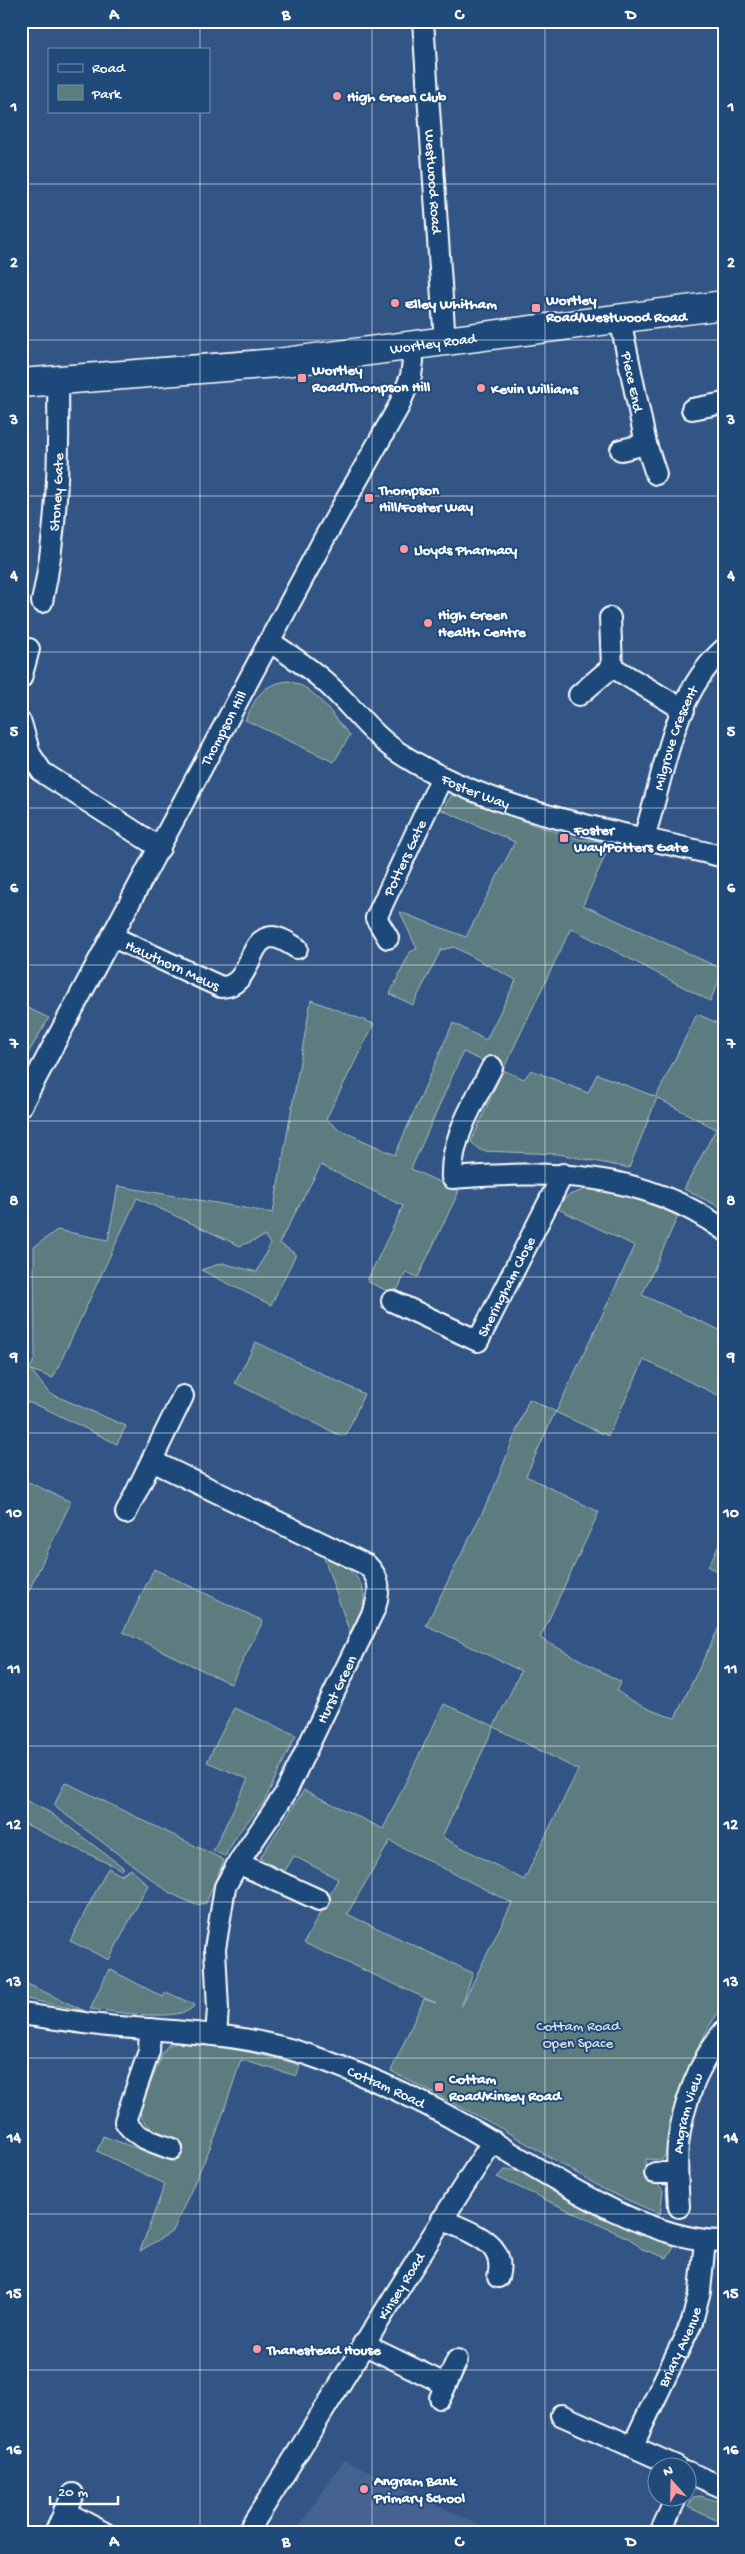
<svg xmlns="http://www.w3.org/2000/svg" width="745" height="2554" font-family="'Gochi Hand',sans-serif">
  <rect width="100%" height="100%" fill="#325585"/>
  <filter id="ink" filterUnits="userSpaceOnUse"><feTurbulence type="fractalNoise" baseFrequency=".02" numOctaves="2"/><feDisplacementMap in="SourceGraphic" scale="10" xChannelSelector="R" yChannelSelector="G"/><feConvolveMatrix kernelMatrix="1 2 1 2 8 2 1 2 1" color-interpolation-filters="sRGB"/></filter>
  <g filter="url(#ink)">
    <path fill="#456290" d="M344,2460L495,2533H295Z"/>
    <g fill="#5c7c80" stroke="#aebec0" fill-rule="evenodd">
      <path d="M288,681C317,687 331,715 350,735L334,762L245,720C257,697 260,685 288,681Z"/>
      <path d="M458,795L534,825L579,839L611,842L583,905L724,970L710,1001L571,928L503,1070L524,1079L531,1070L588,1093L597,1074L656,1097L697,1014L724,1026V1209L684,1189L716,1129L657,1098L629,1168L559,1154L482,1151L471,1142L503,1070L463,1052L411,1169L459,1191L418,1277L406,1272L395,1295L367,1281L403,1206L321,1165L279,1243L296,1254L271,1305L201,1270L222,1263L257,1272L270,1244L265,1236L240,1246L137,1198L53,1378L31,1370L49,1393L126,1426L117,1444L44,1408L21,1400V1383L26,1377L35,1358L34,1247L57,1230L108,1240L118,1186L273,1213L311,1000L374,1024L326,1119L338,1129L395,1155L453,1023L486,1040L516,980L454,947L441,950L413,1005L390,994L410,952L417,949L400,912L466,937L515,842L442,810L451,796Z"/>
      <path d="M21,1005L49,1018L21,1065Z"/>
      <path d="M587,1189C620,1190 649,1204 678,1216L642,1295L724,1332V1382L718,1395L644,1360L608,1436L555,1412L526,1476L599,1512L540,1638L621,1682L617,1691C635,1704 653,1712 675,1718L724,1617V2007C708,2017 672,2106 669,2127C667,2139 670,2149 662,2160L646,2159V2182L658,2184L663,2190L660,2214L607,2191L497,2126L391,2071L424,1999L436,2003L304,1943L338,1879L294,1856L284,1872L260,1858L304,1790L383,1829L444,1704L494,1726L521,1671L426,1625L492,1493L529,1399L556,1412L635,1246L554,1207L569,1195ZM494,1727L578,1770L524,1880L442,1837ZM390,1841L512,1903L461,2007L473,1973L347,1914Z"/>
      <path d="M256,1342L364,1394L346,1435L341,1436L235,1383Z"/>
      <path d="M22,1479L71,1502L24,1601L21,1600Z"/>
      <path d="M724,1534V1574L708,1567Z"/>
      <path d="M323,1555C342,1563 369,1578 363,1605C360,1614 354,1624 350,1633Z"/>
      <path d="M154,1569L263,1621L231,1684L123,1632Z"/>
      <path d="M234,1708L296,1735L264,1802L239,1832L225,1856L213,1851L248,1779L207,1762Z"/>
      <path d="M65,1782L224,1860L206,1903L196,1905L170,1893L54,1806Z"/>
      <path d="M21,1798L49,1812L124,1868L122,1870L21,1822Z"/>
      <path d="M108,1868L121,1875L131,1869L148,1885L109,1960L70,1941Z"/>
      <path d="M109,1969L163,1997L166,1992L195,2005C182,2024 112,2011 90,2009Z"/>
      <path d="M21,1981L85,2011L21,1998Z"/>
      <path d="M179,2043C221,2046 260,2053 300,2065L297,2076L241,2060L216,2134L173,2231L140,2251L165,2184L97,2151L103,2136L174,2162L181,2141L151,2128L141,2118L140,2109L163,2052L168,2045Z"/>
      <path d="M505,2170C532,2168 558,2194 581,2206C611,2221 642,2233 674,2246L667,2258L642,2249L630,2239L497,2177Z"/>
      <path d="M700,2496L724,2503V2524L688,2507L693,2497Z"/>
    </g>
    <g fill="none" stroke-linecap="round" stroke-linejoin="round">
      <defs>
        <g id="street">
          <path id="s1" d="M423,21L445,342"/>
          <path id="s2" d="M620,319L646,444L656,474"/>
          <path d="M692,409L724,403"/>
          <path d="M621,450L646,444"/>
          <path id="s3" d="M42,602C58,529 59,456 58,381"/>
          <path d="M610,618L612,667"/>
          <path id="s4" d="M269,641C288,654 307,666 324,681C353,706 370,735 404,756C496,814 619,831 724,857"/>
          <path d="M21,678L29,649"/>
          <path d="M579,695L612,667L684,710"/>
          <path d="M21,723L30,754L42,772L160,848"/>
          <path id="s5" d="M644,837C665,775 671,696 724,649"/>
          <path id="s6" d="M113,937L221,987C253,987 246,938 272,937C280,937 290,944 297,948"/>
          <path id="s7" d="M388,938L376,918L442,777"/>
          <path d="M492,1067C475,1101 450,1139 452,1178C549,1171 640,1169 724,1230"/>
          <path id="s8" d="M21,1106L325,537L399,406L411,376L413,361L411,346"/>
          <path id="s9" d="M392,1301L478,1341L563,1174"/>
          <path d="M152,1461L367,1565C381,1579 380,1589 375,1608L285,1794L238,1863L225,1887L215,1949L218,2009L216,2035"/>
          <path d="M126,1513L183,1396"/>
          <path d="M238,1863L319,1900"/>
          <path id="s10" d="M21,2014C54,2018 86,2024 119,2027C188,2032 258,2035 323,2060C372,2078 419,2099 464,2125C535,2165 641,2242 724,2241"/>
          <path d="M150,2029L149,2051L125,2121C135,2138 154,2142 172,2149"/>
          <path d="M655,2173H677"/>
          <path id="s11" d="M679,2207C678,2187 676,2166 678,2145C682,2107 699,2061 724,2031"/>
          <path d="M442,2219C467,2232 508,2241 498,2277"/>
          <path d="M363,2344L445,2384"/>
          <path d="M440,2398L457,2360"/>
          <path d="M561,2415L676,2466"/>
          <path id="s12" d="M632,2447L692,2322L700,2291L705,2241"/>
          <path d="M688,2472L724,2488"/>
          <path d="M64,2511L105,2533"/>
          <path d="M55,2533L73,2494"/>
          <path id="s13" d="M247,2533C330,2403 408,2270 493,2141"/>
          <path d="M660,2533L677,2496"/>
        </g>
        <g id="secondary">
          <path id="s14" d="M21,383L277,363L724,305"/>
        </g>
      </defs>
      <use href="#street" stroke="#fff" stroke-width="24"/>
      <use href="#secondary" stroke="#fff" stroke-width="31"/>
      <use href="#street" stroke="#1f4a7a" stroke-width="20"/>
      <use href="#secondary" stroke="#1f4a7a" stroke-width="28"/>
    </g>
  </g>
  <path fill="none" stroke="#fff" stroke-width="1" stroke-opacity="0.55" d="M200,21V49M372,21V2533M545,21V2533M200,111V2533M21,184H724M21,340H724M21,496H724M21,652H724M21,808H724M21,965H724M21,1121H724M21,1277H724M21,1433H724M21,1589H724M21,1746H724M21,1902H724M21,2058H724M21,2214H724M21,2370H724"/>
  <g fill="#ff9aa2" stroke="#1f4a7a" stroke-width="2">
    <circle cx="337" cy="96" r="5"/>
    <circle cx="395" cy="303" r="5"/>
    <rect x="531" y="303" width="10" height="10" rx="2.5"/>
    <rect x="297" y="373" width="10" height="10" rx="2.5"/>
    <circle cx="481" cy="388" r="5"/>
    <rect x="364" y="493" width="10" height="10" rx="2.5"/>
    <circle cx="404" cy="549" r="5"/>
    <circle cx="428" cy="623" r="5"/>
    <rect x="559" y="833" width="10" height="10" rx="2.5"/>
    <rect x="434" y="2082" width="10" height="10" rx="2.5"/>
    <circle cx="257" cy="2349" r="5"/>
    <circle cx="364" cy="2489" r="5"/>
  </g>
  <g text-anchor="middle" stroke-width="4" stroke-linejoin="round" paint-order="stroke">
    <g font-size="15" font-weight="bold" fill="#fff" stroke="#1f4a7a" text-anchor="start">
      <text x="347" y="101">High Green Club</text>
      <text x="546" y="304">Wortley<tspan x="546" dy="17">Road/Westwood Road</tspan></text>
      <text x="405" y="308">Elley Whitham</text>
      <text x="312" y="374">Wortley<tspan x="312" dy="17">Road/Thompson Hill</tspan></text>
      <text x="491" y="393">Kevin Williams</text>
      <text x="379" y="494">Thompson<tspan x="379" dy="17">Hill/Foster Way</tspan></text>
      <text x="414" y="554">Lloyds Pharmacy</text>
      <text x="438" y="619">High Green<tspan x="438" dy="17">Health Centre</tspan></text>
      <text x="574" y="834">Foster<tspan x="574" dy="17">Way/Potters Gate</tspan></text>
      <text x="449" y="2083">Cottam<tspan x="449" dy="17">Road/Kinsey Road</tspan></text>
      <text x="267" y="2354">Thanestead House</text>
      <text x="374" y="2485">Angram Bank<tspan x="374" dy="17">Primary School</tspan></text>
    </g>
    <g font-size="15" fill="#fff" stroke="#1f4a7a">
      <text dy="5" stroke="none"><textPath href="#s1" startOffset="161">Westwood Road</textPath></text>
      <text dy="5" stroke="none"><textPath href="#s14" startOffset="414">Wortley Road</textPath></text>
      <text dy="5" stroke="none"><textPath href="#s2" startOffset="64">Piece End</textPath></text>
      <text dy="5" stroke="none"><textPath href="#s3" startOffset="111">Stoney Gate</textPath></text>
      <text dy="5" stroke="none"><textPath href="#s8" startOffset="429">Thompson Hill</textPath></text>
      <text dy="5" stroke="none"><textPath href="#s5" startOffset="104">Milgrove Crescent</textPath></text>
      <text dy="5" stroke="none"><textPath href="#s4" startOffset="258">Foster Way</textPath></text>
      <text dy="5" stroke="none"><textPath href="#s7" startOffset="90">Potters Gate</textPath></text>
      <text dy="5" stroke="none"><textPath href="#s6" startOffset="66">Hawthorn Mews</textPath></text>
      <text dy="5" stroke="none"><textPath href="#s9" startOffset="156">Sheringham Close</textPath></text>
      <text transform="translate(336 1689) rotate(-64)" y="5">Hurst Green</text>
      <text dy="5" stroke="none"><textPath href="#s10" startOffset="375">Cottam Road</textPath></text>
      <text dy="5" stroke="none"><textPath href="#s11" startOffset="95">Angram View</textPath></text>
      <text dy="5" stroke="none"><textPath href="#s13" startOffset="291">Kinsey Road</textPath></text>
      <text dy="5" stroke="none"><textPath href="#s12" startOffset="111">Briary Avenue</textPath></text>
    </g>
    <g font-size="15" fill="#d6dedf" stroke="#1f4a7a">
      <text x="578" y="2030">Cottam Road<tspan x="578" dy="17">Open Space</tspan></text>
    </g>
  </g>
  <rect width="745" height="2554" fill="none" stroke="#1f4a7a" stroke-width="55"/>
  <rect x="48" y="48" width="162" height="65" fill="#1f4a7a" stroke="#7992af"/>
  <rect x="58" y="64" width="25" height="8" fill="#1f4a7a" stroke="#7992af"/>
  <text x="92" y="72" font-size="15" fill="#ffffff">Road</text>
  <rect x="58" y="85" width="25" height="15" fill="#5c7c80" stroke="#7992af"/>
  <text x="92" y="98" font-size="15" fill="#ffffff">Park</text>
  <g transform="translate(672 2482) rotate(340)"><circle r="24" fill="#1f4a7a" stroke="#7992af"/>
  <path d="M0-4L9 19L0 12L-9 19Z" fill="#ff9aa2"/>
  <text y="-8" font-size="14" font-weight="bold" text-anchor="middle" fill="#ffffff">N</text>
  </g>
  <path d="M50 2496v8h68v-8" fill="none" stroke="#ffffff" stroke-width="2.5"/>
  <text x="58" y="2496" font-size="15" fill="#ffffff" stroke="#1f4a7a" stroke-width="4" paint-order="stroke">20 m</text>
  <rect x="28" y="28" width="690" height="2498" fill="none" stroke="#fff" stroke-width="2"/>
  <g font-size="16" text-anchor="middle" font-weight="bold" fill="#fff">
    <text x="114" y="19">A</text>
    <text x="286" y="19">B</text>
    <text x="459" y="19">C</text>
    <text x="631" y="19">D</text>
    <text x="14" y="111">1</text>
    <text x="731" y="111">1</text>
    <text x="14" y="267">2</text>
    <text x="731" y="267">2</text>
    <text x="14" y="424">3</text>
    <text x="731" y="424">3</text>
    <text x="14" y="580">4</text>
    <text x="731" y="580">4</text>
    <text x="14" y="736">5</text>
    <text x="731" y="736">5</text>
    <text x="14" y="892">6</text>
    <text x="731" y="892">6</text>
    <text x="14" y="1048">7</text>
    <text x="731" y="1048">7</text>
    <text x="14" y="1205">8</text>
    <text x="731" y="1205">8</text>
    <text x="14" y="1361">9</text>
    <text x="731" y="1361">9</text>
    <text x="14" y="1517">10</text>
    <text x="731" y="1517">10</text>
    <text x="14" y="1673">11</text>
    <text x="731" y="1673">11</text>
    <text x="14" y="1829">12</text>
    <text x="731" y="1829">12</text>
    <text x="14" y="1986">13</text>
    <text x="731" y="1986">13</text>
    <text x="14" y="2142">14</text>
    <text x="731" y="2142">14</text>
    <text x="14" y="2298">15</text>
    <text x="731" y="2298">15</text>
    <text x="14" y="2454">16</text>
    <text x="731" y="2454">16</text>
    <text x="114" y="2546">A</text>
    <text x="286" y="2546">B</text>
    <text x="459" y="2546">C</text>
    <text x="631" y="2546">D</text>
  </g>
</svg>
